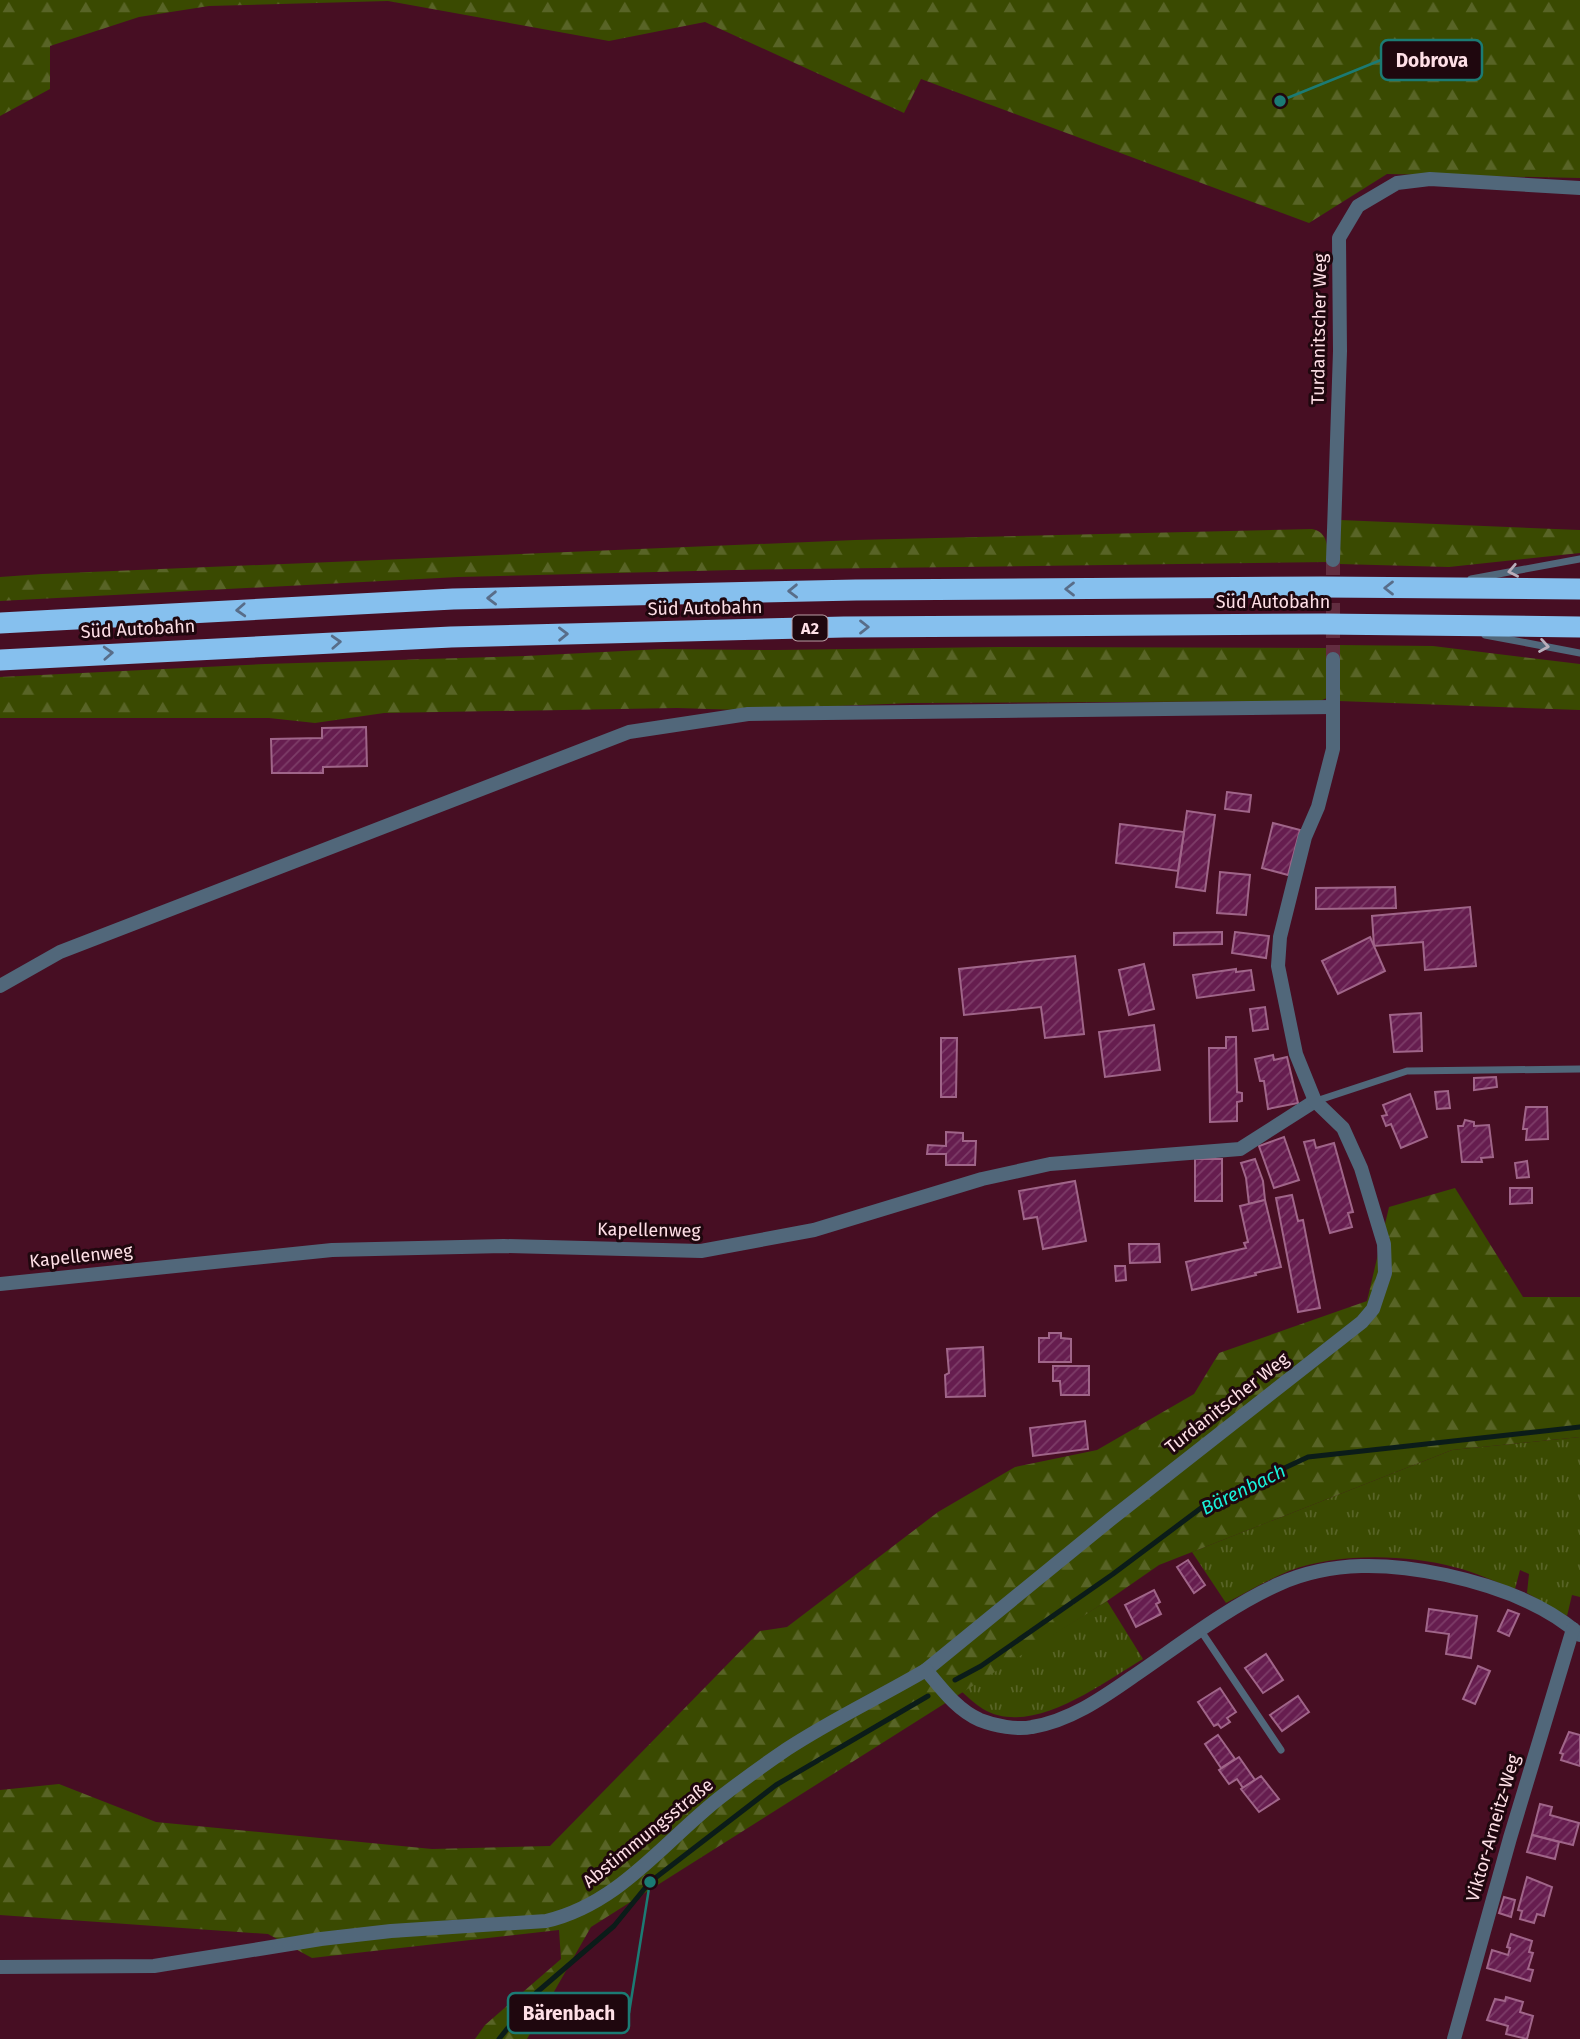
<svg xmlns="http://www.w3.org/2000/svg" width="1580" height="2039" font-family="'Fira Sans',sans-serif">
  <defs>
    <pattern id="grass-tufts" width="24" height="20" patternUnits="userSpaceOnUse" patternTransform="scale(1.75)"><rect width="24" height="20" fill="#3a4a01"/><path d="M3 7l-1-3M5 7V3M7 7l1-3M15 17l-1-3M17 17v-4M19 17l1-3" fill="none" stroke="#586426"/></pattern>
    <pattern id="forest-firs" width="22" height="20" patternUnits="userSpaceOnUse" patternTransform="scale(1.75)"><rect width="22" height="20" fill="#3a4a01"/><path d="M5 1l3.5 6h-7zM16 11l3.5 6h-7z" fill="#586426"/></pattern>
    <pattern id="building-hatch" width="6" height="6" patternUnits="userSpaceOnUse" patternTransform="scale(1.75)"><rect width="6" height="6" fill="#661d4f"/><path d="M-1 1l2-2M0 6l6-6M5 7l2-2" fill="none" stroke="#7d3d68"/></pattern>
  </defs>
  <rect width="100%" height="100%" fill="#470e23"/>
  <g fill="url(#grass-tufts)">
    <path d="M1580,1437V1597L1572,1595L1567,1616L1527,1593L1529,1574L1520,1570L1515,1589C1495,1582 1475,1572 1454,1567C1405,1554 1337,1553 1289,1571C1267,1580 1247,1592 1226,1603L1192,1552L1452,1450Z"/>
    <path d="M1107,1601L1143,1659C1102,1683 1032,1738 983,1709C975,1704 968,1697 961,1691Z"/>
  </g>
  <g fill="url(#forest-firs)">
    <path d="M0,0H1580V178L1387,174L1309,223L921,79L904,113L705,22L609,41L388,1L209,6L139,17L50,46V89L0,116Z"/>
    <path d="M1340,520L1580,530V553L1449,567L1339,564Z"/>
    <path d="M1312,529C1329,532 1327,548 1329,562L734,570L458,577L0,601V577L42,574L855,540Z"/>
    <path d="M1338,645L1433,646L1580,664V710L1339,701Z"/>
    <path d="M999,647L1329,648V697L1320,701L912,703L739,710L677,708L384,713L315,723L269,718H0V677L265,664L525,656L662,649L775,650Z"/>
    <path d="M1455,1188L1523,1297H1580V1437L1452,1450L1159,1565L1107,1601L591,1927L527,2039H475L485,2025L561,1959L559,1930L312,1958L268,1934L0,1915V1790L59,1784L156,1822L432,1849L550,1846L760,1631L787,1627L938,1512L1015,1467L1097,1450L1194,1394L1219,1353L1367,1301L1389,1207Z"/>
  </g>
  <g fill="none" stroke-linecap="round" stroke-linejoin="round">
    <g stroke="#0b1c19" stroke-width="5">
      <path d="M955,1680L981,1666L1113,1574L1205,1505L1308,1457L1580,1427"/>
      <path d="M499,2039L536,1993L614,1926L650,1882L776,1785L928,1696"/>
    </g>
  </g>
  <g fill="url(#building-hatch)" stroke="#a06589" stroke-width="2">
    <path d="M366,727L367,766L323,767V773H272L271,739L322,738V728Z"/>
    <path d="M1227,792L1251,795L1249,812L1225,809Z"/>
    <path d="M1187,811L1215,815L1205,891L1176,887Z"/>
    <path d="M1273,823L1300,830L1288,875L1262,868Z"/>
    <path d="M1120,824L1184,832L1178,871L1116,863Z"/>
    <path d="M1220,872L1250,875L1246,915L1217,913Z"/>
    <path d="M1395,887L1396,908L1316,909V888Z"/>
    <path d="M1470,907L1476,966L1425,970L1423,942L1374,946L1372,916Z"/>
    <path d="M1222,932V944L1174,945V933Z"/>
    <path d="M1235,932L1269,936L1266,958L1232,953Z"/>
    <path d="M1370,937L1385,971L1338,994L1322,961Z"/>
    <path d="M1075,956L1084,1034L1045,1038L1041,1007L964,1015L959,969Z"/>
    <path d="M1144,964L1154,1009L1129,1015L1119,970Z"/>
    <path d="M1236,969V972L1251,970L1254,990L1197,998L1193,975Z"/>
    <path d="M1265,1007L1268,1029L1253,1031L1250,1009Z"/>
    <path d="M1421,1013L1422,1051L1394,1052L1390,1015Z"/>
    <path d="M1154,1025L1160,1070L1105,1077L1099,1032Z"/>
    <path d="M1226,1037H1236L1237,1092L1242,1093V1101L1237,1102V1121L1210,1122L1209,1048H1226Z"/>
    <path d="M941,1038H957L956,1097H941Z"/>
    <path d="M1273,1055L1274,1060L1287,1057L1298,1103L1268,1109L1264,1081H1260L1255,1059Z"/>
    <path d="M1496,1077L1497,1087L1474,1090V1078Z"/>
    <path d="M1448,1091L1450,1108L1437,1109L1435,1092Z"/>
    <path d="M1410,1094L1427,1137L1401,1148L1391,1124L1386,1126L1382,1116L1387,1115L1383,1105Z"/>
    <path d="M1526,1107H1547L1548,1139L1526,1140L1527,1129H1523Z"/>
    <path d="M1465,1120L1474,1122V1126L1489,1125L1493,1157L1481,1158L1482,1162H1462L1458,1126H1463Z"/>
    <path d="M946,1132L963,1133V1141H976L975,1165H946V1154H927L928,1145L946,1146Z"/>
    <path d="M1284,1137L1299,1180L1274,1188L1259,1146Z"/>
    <path d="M1314,1140L1316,1148L1334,1143L1353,1212L1348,1213L1352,1227L1330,1233L1304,1142Z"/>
    <rect x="1195" y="1159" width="27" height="42"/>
    <path d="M1255,1159L1263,1181L1265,1200L1249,1204L1246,1178L1241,1163Z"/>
    <path d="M1527,1161L1529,1177L1517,1178L1515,1163Z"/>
    <path d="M1075,1181L1086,1241L1043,1249L1037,1217L1024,1219L1019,1191Z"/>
    <path d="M1510,1188H1532V1203L1510,1204Z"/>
    <path d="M1292,1195L1298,1221L1303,1220L1320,1308L1298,1312L1276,1198Z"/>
    <path d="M1265,1200L1281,1267L1255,1273L1256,1275L1192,1290L1186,1262L1246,1248L1244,1243L1248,1242L1240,1206Z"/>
    <path d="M1129,1244H1159L1160,1262L1130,1263Z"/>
    <path d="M1115,1266H1125L1126,1280L1116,1281Z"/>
    <path d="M1049,1333H1061V1338L1071,1339V1362H1039V1338H1049Z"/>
    <path d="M983,1347L985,1396L946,1397L945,1375L949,1373L947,1349Z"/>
    <path d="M1053,1366H1089V1395H1061L1060,1381H1053Z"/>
    <path d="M1085,1421L1088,1449L1033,1456L1030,1428Z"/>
    <path d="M1188,1560L1205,1585L1194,1593L1177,1567Z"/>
    <path d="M1154,1590L1160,1602L1156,1604L1161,1614L1136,1627L1125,1605Z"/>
    <path d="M1429,1609L1477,1616L1471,1658L1446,1654L1449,1634L1426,1631Z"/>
    <path d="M1508,1610L1519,1614L1509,1636L1498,1631Z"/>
    <path d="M1266,1654L1283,1680L1263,1693L1245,1668Z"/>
    <path d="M1478,1666L1490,1671L1475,1704L1463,1699Z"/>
    <path d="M1220,1688L1236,1712L1227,1718L1230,1722L1221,1728L1218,1724L1214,1726L1198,1702Z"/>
    <path d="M1298,1696L1309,1712L1282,1731L1270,1715Z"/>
    <path d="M1569,1732L1580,1735V1766L1561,1760L1563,1754L1560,1753Z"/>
    <path d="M1218,1735L1235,1759L1221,1768L1205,1744Z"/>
    <path d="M1239,1757L1255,1780L1243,1788L1237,1779L1229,1784L1219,1770Z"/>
    <path d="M1261,1776L1279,1799L1259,1812L1241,1789Z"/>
    <path d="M1540,1804L1552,1807L1550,1815L1579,1823L1573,1845L1532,1835Z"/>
    <path d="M1532,1835L1559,1842L1555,1859L1527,1852Z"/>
    <path d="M1527,1877L1552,1887L1544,1916L1537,1914L1534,1923L1520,1919L1522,1911L1518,1910Z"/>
    <path d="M1504,1897L1515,1900L1511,1917L1499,1913Z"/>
    <path d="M1511,1934L1532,1941L1529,1952L1533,1953L1528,1969L1533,1970L1530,1981L1487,1968L1492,1950L1508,1955L1510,1948L1507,1947Z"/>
    <path d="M1506,1997L1523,2002L1520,2012L1533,2016L1527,2039L1506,2034L1508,2026L1487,2020L1495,1999L1505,2001Z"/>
  </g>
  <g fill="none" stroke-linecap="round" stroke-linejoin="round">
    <path stroke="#622d40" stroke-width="14" stroke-dasharray="14 7" stroke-linecap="butt" d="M1333,659V560"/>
    <g stroke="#51677a" stroke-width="7">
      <path d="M1471,579L1580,559"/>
      <path d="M1485,635L1580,653"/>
      <path d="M1316,1101L1407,1071L1580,1069"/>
      <path d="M1201,1631L1281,1750"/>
    </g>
    <g stroke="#51677a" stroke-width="14">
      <path d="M1333,560L1340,351L1339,238L1358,206L1397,183L1430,179L1580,188"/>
      <path d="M0,986L60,952L629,732L748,714L1332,707"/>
      <path d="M0,1284L332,1250L504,1246L701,1251L814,1230L982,1179L1050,1164L1240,1149L1315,1101"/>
      <path d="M926,1670L1111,1519L1362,1322L1373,1309L1385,1273L1384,1244L1361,1168L1343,1128L1315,1101L1296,1054L1278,966L1280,937L1305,837L1318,807L1333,749V659"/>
      <path d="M0,1967L154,1966L321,1939L391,1931L546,1921C620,1904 665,1840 722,1796C743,1780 765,1764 787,1749C831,1720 880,1697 926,1670C942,1689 957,1710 980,1720C995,1726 1017,1730 1032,1727C1069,1721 1101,1699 1131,1678C1177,1647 1229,1606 1279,1584C1332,1560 1390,1563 1446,1575C1492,1585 1544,1603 1580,1635"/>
      <path d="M1454,2039L1510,1838L1573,1629"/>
    </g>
    <g stroke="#86c0ee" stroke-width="21">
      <path d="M0,623L453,599L856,590L1322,587L1580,589"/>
      <path d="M0,660L451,637L844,627L1323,624L1580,627"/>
    </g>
  </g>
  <defs><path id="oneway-chevron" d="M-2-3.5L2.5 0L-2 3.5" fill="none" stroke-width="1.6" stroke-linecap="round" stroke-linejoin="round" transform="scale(1.75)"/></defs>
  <g stroke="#b9afbb">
    <use href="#oneway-chevron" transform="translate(1513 571) rotate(169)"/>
    <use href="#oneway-chevron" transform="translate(1544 646) rotate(10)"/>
  </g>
  <g stroke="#586d89">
    <use href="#oneway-chevron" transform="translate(1389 588) rotate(-180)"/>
    <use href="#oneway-chevron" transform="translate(1070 589) rotate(180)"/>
    <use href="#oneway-chevron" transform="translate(793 591) rotate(179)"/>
    <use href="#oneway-chevron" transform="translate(492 598) rotate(179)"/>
    <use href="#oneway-chevron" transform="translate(241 610) rotate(177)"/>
    <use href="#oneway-chevron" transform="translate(864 627)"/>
    <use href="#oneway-chevron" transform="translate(563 634) rotate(-1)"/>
    <use href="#oneway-chevron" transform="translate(336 642) rotate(-3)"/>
    <use href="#oneway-chevron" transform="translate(108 653) rotate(-3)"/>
  </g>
  <g text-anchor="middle" stroke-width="6" stroke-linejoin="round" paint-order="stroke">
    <rect fill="#1f070e" stroke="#bb9ea5" stroke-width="2" x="792.5" y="615.5" width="35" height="25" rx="5"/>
    <g font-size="16" font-weight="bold" fill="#fedfe6">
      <text x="810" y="634">A2</text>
    </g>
    <g font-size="18" fill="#fedfe6" stroke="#1f070e">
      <text transform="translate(1319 329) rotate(-89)" y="6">Turdanitscher Weg</text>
      <text x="1273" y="608">Süd Autobahn</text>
      <text transform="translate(705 608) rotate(-1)" y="6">Süd Autobahn</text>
      <text transform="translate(138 629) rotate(-3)" y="6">Süd Autobahn</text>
      <text transform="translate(649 1230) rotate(1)" y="6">Kapellenweg</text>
      <text transform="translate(81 1256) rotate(-6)" y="6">Kapellenweg</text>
      <text transform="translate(1227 1403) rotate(-38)" y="6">Turdanitscher Weg</text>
      <text transform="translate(1493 1828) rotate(-74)" y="6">Viktor-Arneitz-Weg</text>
      <text transform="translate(648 1833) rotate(-39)" y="6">Abstimmungsstraße</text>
    </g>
    <g font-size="19" font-style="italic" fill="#19f0d9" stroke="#1f070e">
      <text transform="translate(1243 1489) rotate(-26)" y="7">Bärenbach</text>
    </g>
  </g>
  <path fill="none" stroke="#1b7b74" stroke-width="2.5" d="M1280 101L1381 60M650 1882L629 2013"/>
  <g fill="#1b7b74" stroke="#1f070e" stroke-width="2.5">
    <circle cx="1280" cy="101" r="7"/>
    <circle cx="650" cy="1882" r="7"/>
  </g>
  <g fill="#1f070e" stroke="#1b7b74" stroke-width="2.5">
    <rect x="1381" y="40" width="101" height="40" rx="7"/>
    <rect x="508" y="1993" width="121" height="40" rx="7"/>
  </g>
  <g font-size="19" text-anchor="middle" font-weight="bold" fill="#fedfe6">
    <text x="1432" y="67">Dobrova</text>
    <text x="569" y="2020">Bärenbach</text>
  </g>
</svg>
